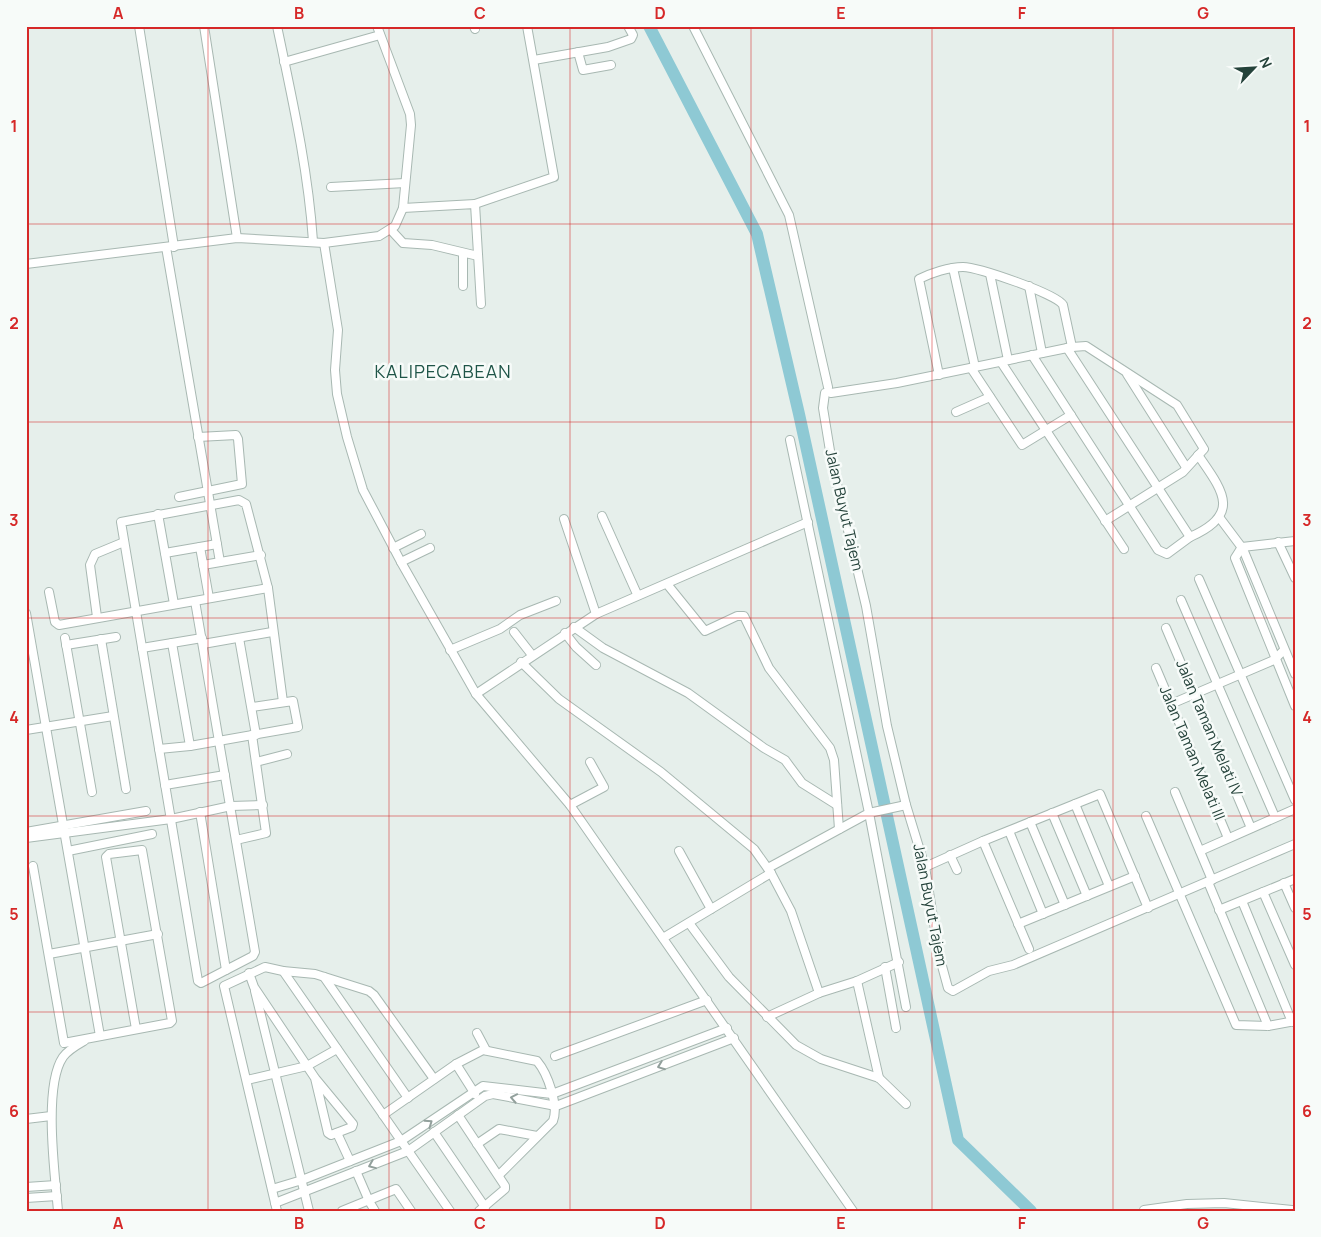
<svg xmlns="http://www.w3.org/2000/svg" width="1321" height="1237" font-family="Manrope,sans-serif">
  <rect width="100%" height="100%" fill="#e6efeb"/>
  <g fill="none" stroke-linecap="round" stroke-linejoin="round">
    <path stroke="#8ec9d4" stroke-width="12" d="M649,26L757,234L799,414L958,1140L1031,1211"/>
    <defs>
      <g id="minor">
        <path d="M139,26L174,247"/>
        <path d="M204,26L237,238"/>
        <path d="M277,26C292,98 308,168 313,241"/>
        <path d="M474,26L475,29"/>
        <path d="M693,26L789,215L828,387"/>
        <path d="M578,52L583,70L611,65"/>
        <path d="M534,60L608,47L631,39L633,35L628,26"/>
        <path d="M284,62L380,35"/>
        <path d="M331,187L405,183"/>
        <path d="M475,204L554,177L527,26"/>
        <path d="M403,208L475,204L481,304"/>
        <path d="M391,230L403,243L432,245L478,256"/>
        <path d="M324,243L338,330L335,370L337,394L347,437L363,490L401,562L476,694L570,805L853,1211"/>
        <path d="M166,247L220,562"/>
        <path d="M26,264L237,238L324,243L379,236L395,226L403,208L411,125L410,114L377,26"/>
        <path d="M953,268L975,367"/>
        <path d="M990,274L1008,360"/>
        <path d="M463,286V255"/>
        <path d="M1029,286L1042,353"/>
        <path d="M1067,348L1190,537C1243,514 1222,490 1198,455"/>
        <path d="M1032,355L1158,550L1167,554L1190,537"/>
        <path d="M1001,362L1124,549"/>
        <path d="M971,368L1022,445L1071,415"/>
        <path d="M1127,374L1186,467"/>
        <path d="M939,375L919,279C931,273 949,267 963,267C978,267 1057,294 1063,305L1072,347"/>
        <path d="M825,393L823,408L832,463L866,606L887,726L906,805L925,867L939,955L948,988L953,991L989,971L1013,965L1295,844"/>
        <path d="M831,393L897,383L1072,347L1086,346L1177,405L1204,449L1183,472L1105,521"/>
        <path d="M956,412L990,397"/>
        <path d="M179,497L242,484L238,439L236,435L198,437"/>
        <path d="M158,514L174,604"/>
        <path d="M602,516L637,594"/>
        <path d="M1219,517L1243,549L1295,674"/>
        <path d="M564,519L596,614"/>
        <path d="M1295,541L1242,547L1235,558L1295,706"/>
        <path d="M1278,542L1295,578"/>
        <path d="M200,547L209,598"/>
        <path d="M393,548L421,534"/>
        <path d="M165,553L217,544"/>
        <path d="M401,562L430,548"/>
        <path d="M203,565L261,555"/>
        <path d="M1199,579L1295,800"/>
        <path d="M667,584L705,631L737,616H744L769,668L830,748L834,760L839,829"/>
        <path d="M49,592L55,622L59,625L268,588"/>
        <path d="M1181,600L1275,817"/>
        <path d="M195,601L255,952L253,956L201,983L198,981L121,522L239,500L246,504L268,588L283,702"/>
        <path d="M26,613L100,1036"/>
        <path d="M97,617L90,565L95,554L124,542"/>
        <path d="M574,627L603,648L688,693L764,748L785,760L802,783L837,805"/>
        <path d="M1166,628L1251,828"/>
        <path d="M514,632L532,655"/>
        <path d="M565,633L576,647L596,665"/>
        <path d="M65,638L92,792"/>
        <path d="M239,638L256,735"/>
        <path d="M101,639L126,789"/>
        <path d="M172,643L190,746"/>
        <path d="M203,644L272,632"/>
        <path d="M66,645L116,637"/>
        <path d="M142,648L202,638"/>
        <path d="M450,650L500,629L520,615L556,601"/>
        <path d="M521,662L559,699L661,772L754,849L771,873L791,911L819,993L767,1017"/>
        <path d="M1156,668L1228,838"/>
        <path d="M476,694L596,614L808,522"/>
        <path d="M1171,704L1274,660L1284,650"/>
        <path d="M26,730L113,716"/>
        <path d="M159,749L190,746L298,727L293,701L252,707"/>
        <path d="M256,762L287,754"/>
        <path d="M165,785L225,775"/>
        <path d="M1175,792L1212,880"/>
        <path d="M1075,804L1109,886"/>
        <path d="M570,805L604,787L590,762"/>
        <path d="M906,805L869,813L906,1007"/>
        <path d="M200,812L226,970"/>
        <path d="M1052,813L1087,896"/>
        <path d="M1146,816L1236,1025L1268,1026L1295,1021"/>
        <path d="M1030,822L1065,905"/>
        <path d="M1009,831L1043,914"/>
        <path d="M26,832L146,811"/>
        <path d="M26,838L171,819L231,806L263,805"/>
        <path d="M236,840L266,833L252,735"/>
        <path d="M983,841L1029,949"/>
        <path d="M68,851L152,834"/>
        <path d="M679,851L711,909"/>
        <path d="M1200,851L1295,809"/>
        <path d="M950,855L957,870"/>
        <path d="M33,866L64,1043L170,1023L172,1021L142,850L109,854L106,857L136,1029"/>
        <path d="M925,867L983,841L1100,794L1148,908"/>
        <path d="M768,868L869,813L790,440"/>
        <path d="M1208,882L1268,1026"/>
        <path d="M1284,883L1295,908"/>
        <path d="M1263,892L1295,965"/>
        <path d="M1242,901L1292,1022"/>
        <path d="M1219,910L1295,879"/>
        <path d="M689,923L729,977L796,1045L821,1059L879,1078L906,1104"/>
        <path d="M1018,924L1135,876"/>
        <path d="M663,938L771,873"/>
        <path d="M49,954L158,934"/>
        <path d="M885,967L896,1028"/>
        <path d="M283,971L315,974L369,991L374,995L434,1079"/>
        <path d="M249,973L254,987L315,1078L353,1124L352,1127L331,1135L328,1133L315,1078"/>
        <path d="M324,977L408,1098"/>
        <path d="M857,981L879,1078"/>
        <path d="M255,991L309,1211"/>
        <path d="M819,993L857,981L899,962"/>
        <path d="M477,1033L486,1050"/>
        <path d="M555,1056L707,1000"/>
        <path d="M456,1064L475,1094"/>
        <path d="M247,1080L307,1066L337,1049"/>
        <path d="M383,1115L456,1064L483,1050L537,1061C548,1074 559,1106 553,1121L499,1175"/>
        <path d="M458,1115L505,1186V1189L479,1211"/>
        <path d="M26,1119L51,1116"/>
        <path d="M434,1132L485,1207"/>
        <path d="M337,1133L350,1161"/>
        <path d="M477,1144L499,1129L537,1136"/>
        <path d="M356,1171L369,1201L375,1211"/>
        <path d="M26,1187L56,1185"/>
        <path d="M272,1189L302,1180L401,1141L483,1086L552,1094L727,1028"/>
        <path d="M26,1198L57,1196"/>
        <path d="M275,1203L408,1151L485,1096L493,1094L556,1106L734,1038"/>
        <path d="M1144,1210L1187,1204L1224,1203L1292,1210"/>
        <path d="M58,1211C55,1175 43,1086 63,1057C68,1050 77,1045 84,1041"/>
        <path d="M277,1211L224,986L265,967L283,971L450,1211"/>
        <path d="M342,1211L396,1189L411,1211"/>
      </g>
    </defs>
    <use href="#minor" stroke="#a8b8b2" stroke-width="10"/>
    <use href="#minor" stroke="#fff" stroke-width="8"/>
  </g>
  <defs><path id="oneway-chevron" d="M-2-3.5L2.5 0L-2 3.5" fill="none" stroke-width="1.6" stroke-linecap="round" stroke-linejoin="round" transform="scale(1.25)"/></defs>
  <g stroke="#92a09c">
    <use href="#oneway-chevron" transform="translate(661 1066) rotate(159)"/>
    <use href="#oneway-chevron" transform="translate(514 1098) rotate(-169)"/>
    <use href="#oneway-chevron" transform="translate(429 1123) rotate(-35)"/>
    <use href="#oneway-chevron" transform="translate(372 1165) rotate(158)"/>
  </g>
  <path fill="none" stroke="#d62828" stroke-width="1" stroke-opacity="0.55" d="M208,26V1211M389,26V1211M570,26V1211M751,26V1211M932,26V1211M1113,26V1211M26,224H1295M26,422H1295M26,618H1295M26,816H1295M26,1012H1295"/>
  <g text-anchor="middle" stroke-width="5" stroke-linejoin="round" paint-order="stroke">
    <g font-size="15" fill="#24423a" stroke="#f7fbf9">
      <text transform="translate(844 510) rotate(77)" y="5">Jalan Buyut Tajem</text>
      <text transform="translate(1209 728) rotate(67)" y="5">Jalan Taman Melati IV</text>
      <text transform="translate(1192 753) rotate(67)" y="5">Jalan Taman Melati III</text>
      <text transform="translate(930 905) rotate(79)" y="5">Jalan Buyut Tajem</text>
    </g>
    <g font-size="18" letter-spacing="1" fill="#1f5548" stroke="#f7fbf9">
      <text x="443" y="378">KALIPECABEAN</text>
    </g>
  </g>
  <rect width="1321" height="1237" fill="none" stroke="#f7fbf9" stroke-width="55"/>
  <g transform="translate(1254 68) rotate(65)" stroke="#f7fbf9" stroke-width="4" paint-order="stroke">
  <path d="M0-4L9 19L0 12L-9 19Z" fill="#24423a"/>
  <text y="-8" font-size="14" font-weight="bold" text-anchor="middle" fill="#24423a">N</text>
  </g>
  <rect x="28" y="28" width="1266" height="1182" fill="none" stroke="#d62828" stroke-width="2"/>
  <g font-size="16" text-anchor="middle" font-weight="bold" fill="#d62828">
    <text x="118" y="19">A</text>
    <text x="299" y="19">B</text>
    <text x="480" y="19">C</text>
    <text x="660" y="19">D</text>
    <text x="841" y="19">E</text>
    <text x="1022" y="19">F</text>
    <text x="1203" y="19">G</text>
    <text x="14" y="132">1</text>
    <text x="1307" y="132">1</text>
    <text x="14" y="329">2</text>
    <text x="1307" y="329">2</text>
    <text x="14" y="526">3</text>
    <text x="1307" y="526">3</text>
    <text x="14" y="723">4</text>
    <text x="1307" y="723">4</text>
    <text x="14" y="920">5</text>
    <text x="1307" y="920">5</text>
    <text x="14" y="1117">6</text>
    <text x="1307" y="1117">6</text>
    <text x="118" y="1229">A</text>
    <text x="299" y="1229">B</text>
    <text x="480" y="1229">C</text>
    <text x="660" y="1229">D</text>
    <text x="841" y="1229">E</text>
    <text x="1022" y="1229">F</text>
    <text x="1203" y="1229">G</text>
  </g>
</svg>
